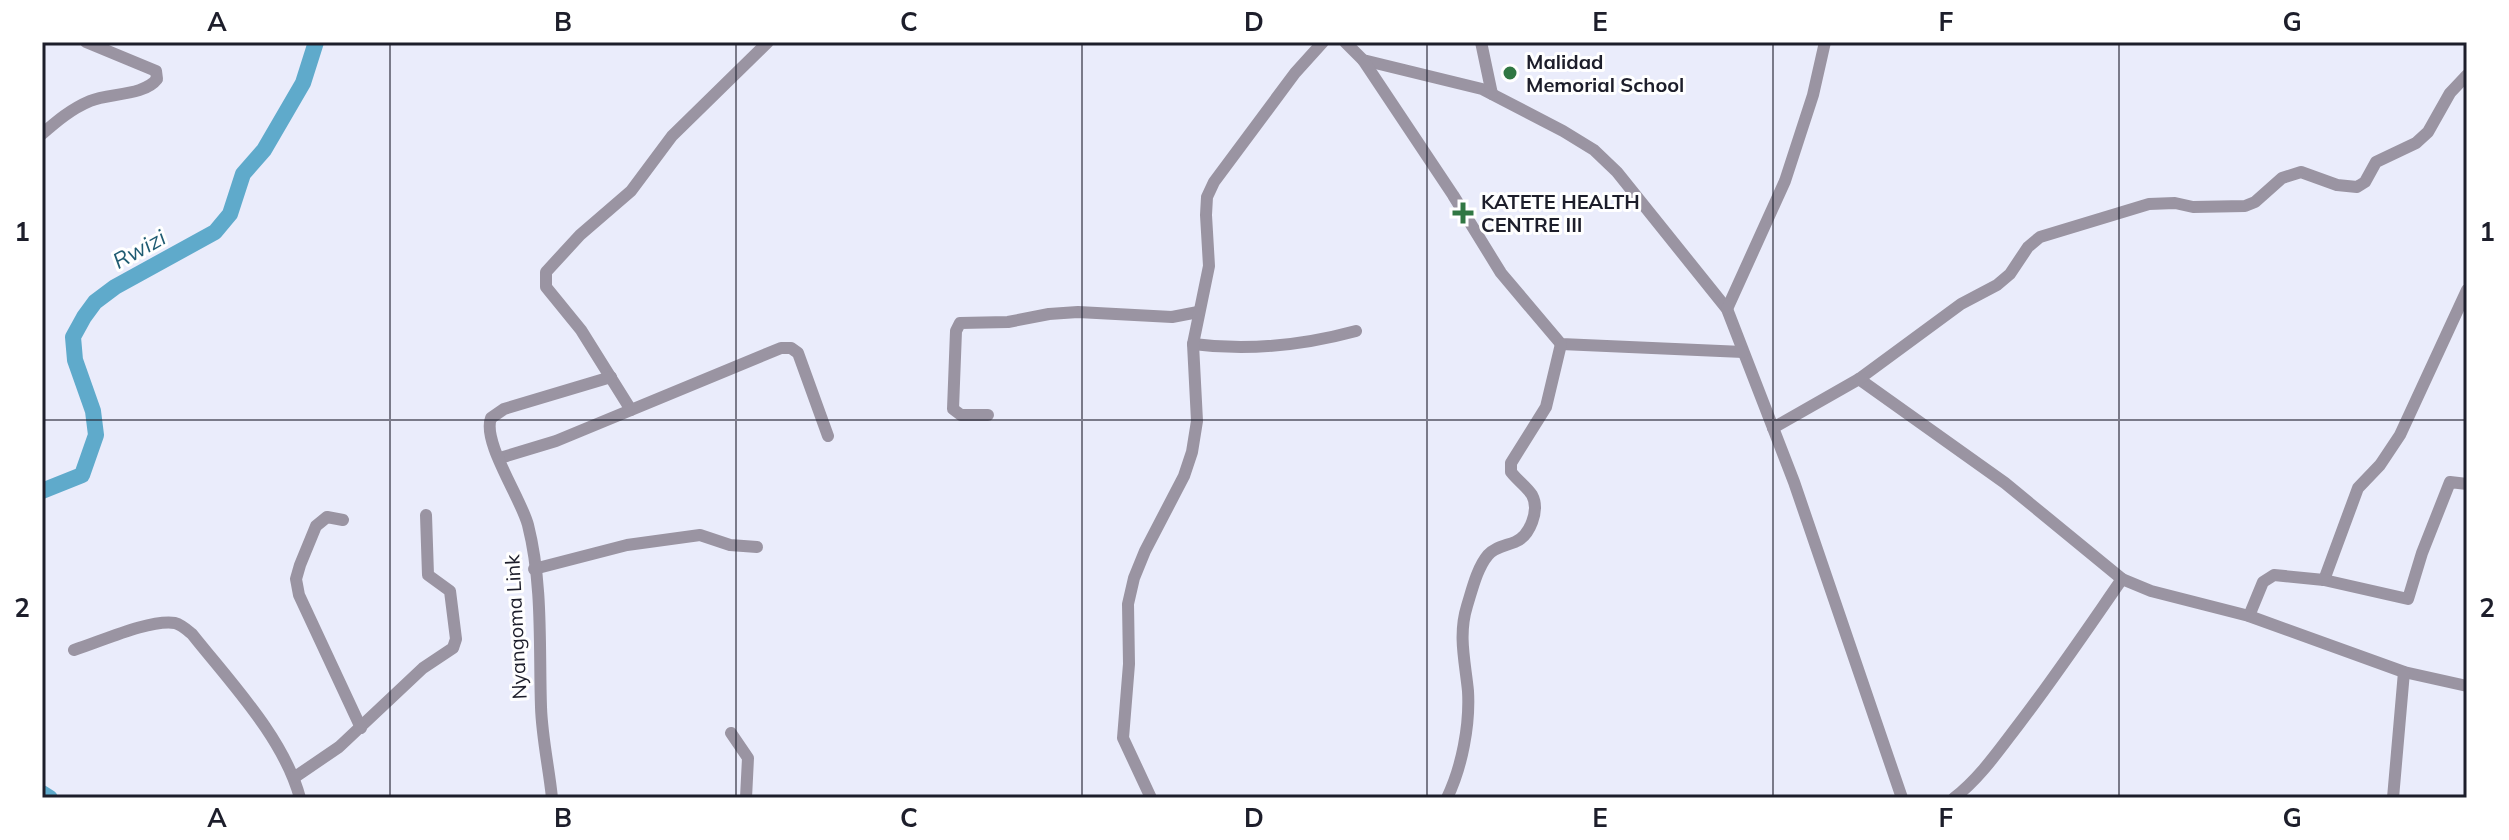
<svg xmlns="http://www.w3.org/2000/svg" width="2509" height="840" font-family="Mulish,sans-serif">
  <rect width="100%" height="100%" fill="#eaecfb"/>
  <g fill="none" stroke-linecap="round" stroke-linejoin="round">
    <g stroke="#5faacb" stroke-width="16">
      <path d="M42,491L82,475L96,435L93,411L75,360L73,337L84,317L95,302L115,287L215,232L230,214L243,174L264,150L303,83L316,42"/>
      <path d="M42,793L50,798"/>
    </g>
    <g stroke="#9a94a2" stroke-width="12">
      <path d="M1345,42L1363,60L1482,89L1563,131L1594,150L1617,172L1727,309L1794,482L1902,798"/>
      <path d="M1481,42L1492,94"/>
      <path d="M1363,60L1453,195L1501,273L1561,344L1743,352"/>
      <path d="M42,134C57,121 71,109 90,101C109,93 144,96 157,79L156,71L86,42"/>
      <path d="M1727,309L1785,181L1813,95L1825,42"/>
      <path d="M1193,344C1246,351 1304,345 1356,331"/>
      <path d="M1859,379L2005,483L2122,579"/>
      <path d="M631,410L581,330L546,287V272L580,235L631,191L672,136L768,42"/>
      <path d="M988,415H961L953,409L956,331L960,323L1008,322L1049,314L1078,312L1172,317L1198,312"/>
      <path d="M1773,428L1859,379L1961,304L1997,285L2010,274L2028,247L2040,237L2149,204L2175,203L2193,207L2245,206L2255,202L2282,178L2301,172L2337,185L2357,187L2365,182L2376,162L2416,143L2428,132L2450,93L2467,75"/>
      <path d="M500,458L556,441L781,348H791L798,353L828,436"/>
      <path d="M343,520L327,517L316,526L300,565L296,579L299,595L361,728"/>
      <path d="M534,569L627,545L700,535L730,545L757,547"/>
      <path d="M2324,580L2358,488L2380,465L2400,435L2467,290"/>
      <path d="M2249,616L2263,582L2274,575L2324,580L2408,599L2422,553L2450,482L2467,484"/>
      <path d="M74,650C100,642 149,619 175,623C182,625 187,630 192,634C230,682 284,738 300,798"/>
      <path d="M731,733L748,758L746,798"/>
      <path d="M295,777L339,747L423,668L453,648L456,639L450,591L428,575L426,515"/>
      <path d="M552,798C549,768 542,738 541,707C539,648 543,584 528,525C521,498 482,442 491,418L504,409L611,377"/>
      <path d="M1151,798L1123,738L1129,664L1128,604L1134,578L1145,551L1184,476L1192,452L1197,421L1193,344L1209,266L1206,215L1207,197L1214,182L1295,73L1323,42"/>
      <path d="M1447,798C1462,767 1470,725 1468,691C1465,661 1458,635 1467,606C1472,590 1477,568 1488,555C1495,547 1505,546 1515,542C1530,536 1540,510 1532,495C1527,487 1517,480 1511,472V463L1546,407L1561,344"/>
      <path d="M1954,798C1980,778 1999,750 2019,724C2055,677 2088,628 2122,579L2151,591L2249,616L2404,672L2467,686"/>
      <path d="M2393,798L2404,672"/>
    </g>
  </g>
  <path fill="none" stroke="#1d1e2b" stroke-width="2" stroke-opacity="0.55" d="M390,42V798M736,42V798M1082,42V798M1427,42V798M1773,42V798M2119,42V798M42,420H2467"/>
  <g fill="#307743" stroke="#fff" stroke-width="3">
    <circle cx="1510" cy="73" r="8"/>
    <path d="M1459 201h8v8h8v8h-8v8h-8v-8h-8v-8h8z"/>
  </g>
  <g text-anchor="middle" stroke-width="6" stroke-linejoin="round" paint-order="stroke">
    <g font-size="20" font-weight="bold" fill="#1d1e2b" stroke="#fff" text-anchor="start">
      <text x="1526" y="69">Malidad<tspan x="1526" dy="23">Memorial School</tspan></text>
      <text x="1481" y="209">KATETE HEALTH<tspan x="1481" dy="23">CENTRE III</tspan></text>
    </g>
    <g font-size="20" fill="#1d1e2b" stroke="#fff">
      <text transform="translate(516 627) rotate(-93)" y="7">Nyangoma Link</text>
    </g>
    <g font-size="22" font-style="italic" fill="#1f5b72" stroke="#fff">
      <text transform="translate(139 249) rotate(-29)" y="8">Rwizi</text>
    </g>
  </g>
  <rect width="2509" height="840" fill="none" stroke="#ffffff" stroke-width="88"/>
  <rect x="44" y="44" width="2421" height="752" fill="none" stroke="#1d1e2b" stroke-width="3"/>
  <g font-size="26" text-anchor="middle" font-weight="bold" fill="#1d1e2b">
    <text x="217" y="31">A</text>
    <text x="563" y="31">B</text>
    <text x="909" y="31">C</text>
    <text x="1254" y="31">D</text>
    <text x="1600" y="31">E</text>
    <text x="1946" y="31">F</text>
    <text x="2292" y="31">G</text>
    <text x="22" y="241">1</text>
    <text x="2487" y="241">1</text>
    <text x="22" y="617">2</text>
    <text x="2487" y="617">2</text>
    <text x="217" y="827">A</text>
    <text x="563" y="827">B</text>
    <text x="909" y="827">C</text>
    <text x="1254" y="827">D</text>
    <text x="1600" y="827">E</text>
    <text x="1946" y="827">F</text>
    <text x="2292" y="827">G</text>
  </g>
</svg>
